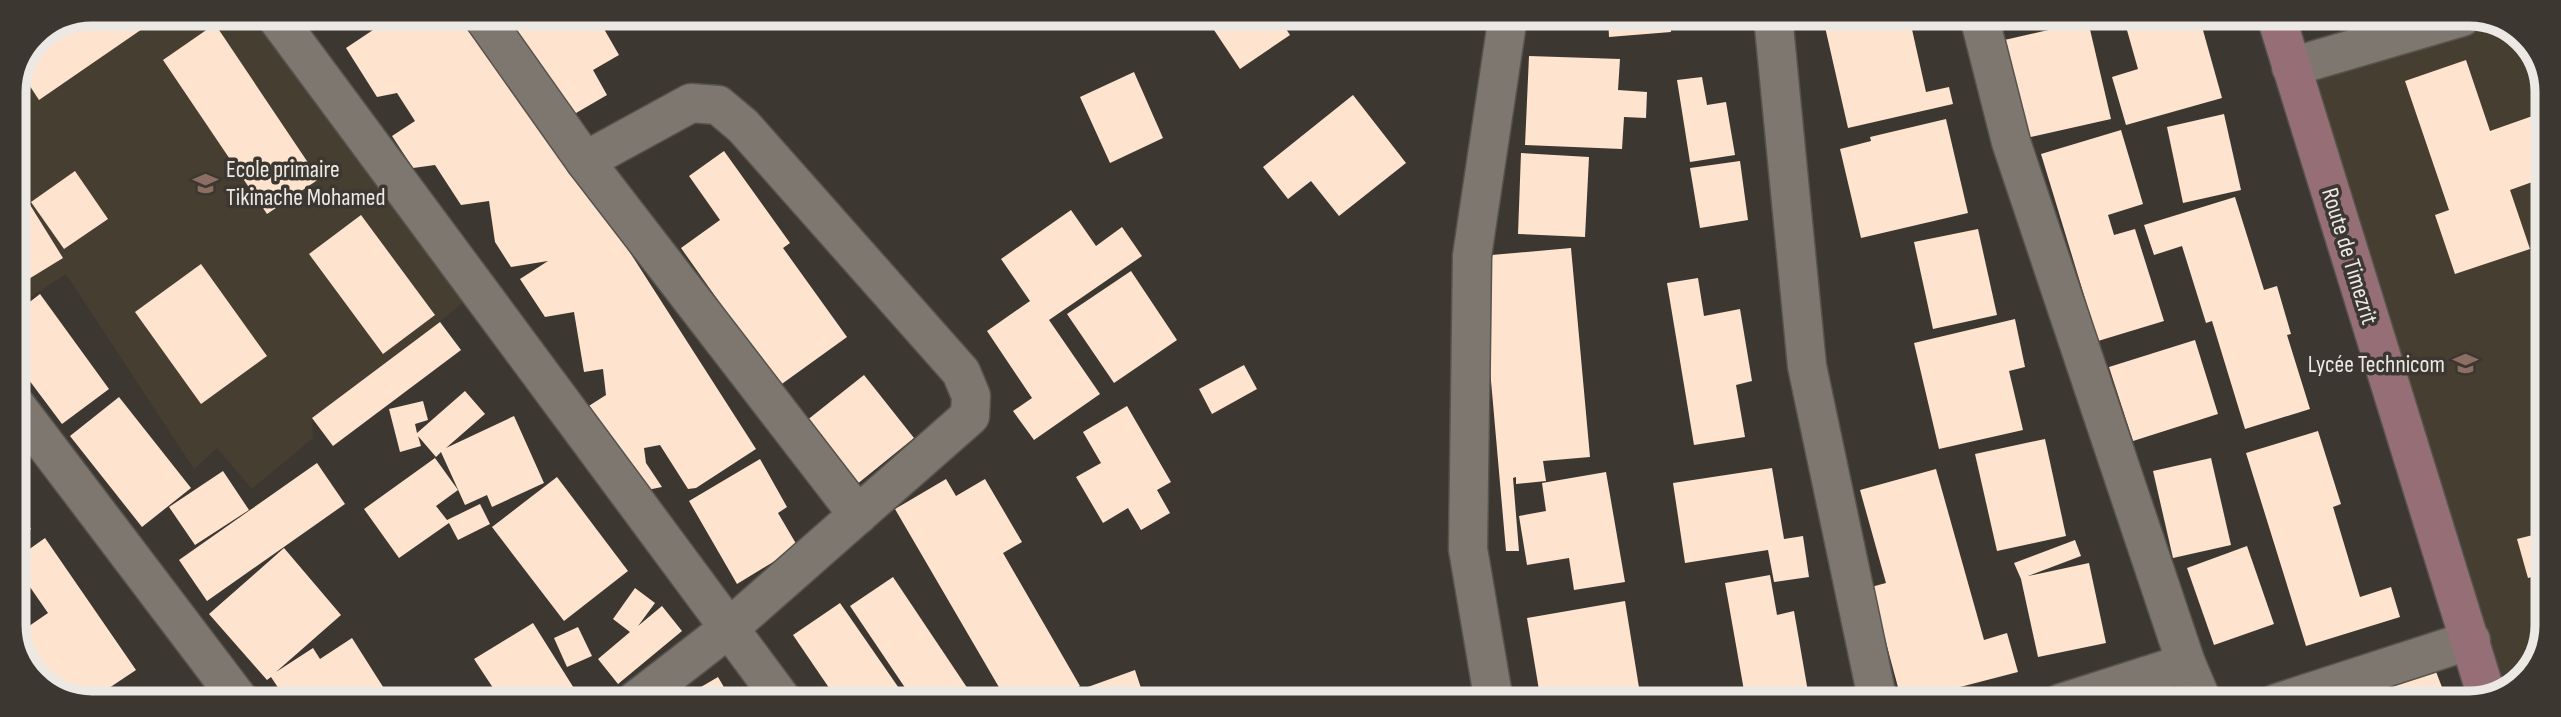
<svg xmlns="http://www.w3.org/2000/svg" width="2561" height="717" font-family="'Sofia Sans Condensed',sans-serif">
  <rect width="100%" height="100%" fill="#3c3730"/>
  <g fill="#473e32">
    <path d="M93,14H274L477,290L440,322L312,418L313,438L252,489L217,448L194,469L66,274L14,308V92L37,37Z"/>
    <path d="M2462,17H2488L2528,41L2547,87L2544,644L2517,686L2487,697L2291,67Z"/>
  </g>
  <g fill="#fee4cf">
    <path d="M93,14H164L39,100L22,74L37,37Z"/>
    <path d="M322,14H346L326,23Z"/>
    <path d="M397,14H412L414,19L421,14H477L756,449L696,488L688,489L660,445L644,448L646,463L662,487L637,492L584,409L606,395L603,369L584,372L574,312L545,317L520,279L548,261L511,267L495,242L489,201L461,205L435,165L413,168L392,136L415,121L397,93L377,97L346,48Z"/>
    <path d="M505,14L596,15L619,55L593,70L607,95L564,120L503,16Z"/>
    <path d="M647,15H674L675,21H648Z"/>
    <path d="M1204,15H1277L1290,35L1240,69Z"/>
    <path d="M1608,16H1670L1671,32L1609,37Z"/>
    <path d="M1871,16H1909L1926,92L1949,87L1953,104L1848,128L1825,27Z"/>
    <path d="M2123,16H2199L2222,98L2126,125L2112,77L2138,69Z"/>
    <path d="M2088,21L2111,119L2022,139L2000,41Z"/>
    <path d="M215,24L319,179L267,214L163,60Z"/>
    <path d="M1529,56L1620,59L1618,90L1647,92L1646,118L1624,117L1622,149L1525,145Z"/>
    <path d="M2466,60L2490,131L2541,113L2547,131L2546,177L2510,190L2530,249L2455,274L2435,215L2449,210L2405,81Z"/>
    <path d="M1134,72L1163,138L1110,163L1080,97Z"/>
    <path d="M1702,77L1707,105L1726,102L1735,155L1690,162L1677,80Z"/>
    <path d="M1353,95L1406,163L1339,216L1311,181L1288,199L1263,167Z"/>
    <path d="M2224,114L2241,190L2183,203L2167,127Z"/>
    <path d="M1946,119L1968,213L1861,238L1840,149L1871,141L1870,137Z"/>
    <path d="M2121,130L2143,204L2108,215L2114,235L2135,229L2164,321L2098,341L2041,154Z"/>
    <path d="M724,151L790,243L783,248L847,337L779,386L681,248L720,220L689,176Z"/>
    <path d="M1521,153L1589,157L1585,237L1518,234Z"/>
    <path d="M1740,161L1748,220L1700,228L1690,168Z"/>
    <path d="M75,171L108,219L64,249L31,202Z"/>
    <path d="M14,179L63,258L14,288Z"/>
    <path d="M2235,197L2264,290L2277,286L2291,334L2287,335L2310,409L2245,429L2212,321L2206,323L2182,246L2154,255L2144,225Z"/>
    <path d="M1071,210L1096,246L1122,227L1142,256L1049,320L1100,394L1034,440L1013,411L1032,398L987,331L1030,301L1001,259Z"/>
    <path d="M361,215L435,315L383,354L309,254Z"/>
    <path d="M1978,229L1997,315L1933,329L1914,242Z"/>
    <path d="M1571,248L1590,457L1543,461L1546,481L1516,484V477L1513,478L1519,551H1506L1480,256Z"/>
    <path d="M201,264L267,356L201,404L135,312Z"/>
    <path d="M1131,271L1177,340L1114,383L1067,314Z"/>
    <path d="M1698,278L1704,316L1740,309L1752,381L1736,385L1745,437L1694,445L1667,283Z"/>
    <path d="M40,294L109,389L62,424L14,360V314Z"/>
    <path d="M2015,319L2025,367L2009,371L2023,430L1939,449L1914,343Z"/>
    <path d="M440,322L461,350L333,446L312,418Z"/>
    <path d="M2195,340L2218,414L2133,441L2109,367Z"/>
    <path d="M1244,365L1257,389L1212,414L1199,389Z"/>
    <path d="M864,375L914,438L856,485L806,421Z"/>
    <path d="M465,391L485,414L446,448L514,416L544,483L492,507L487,495L465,505L441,452L436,457L418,436L421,446L400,452L389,409L423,401L428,420L415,424L417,433Z"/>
    <path d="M119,397L191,488L142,527L70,436Z"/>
    <path d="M1127,406L1171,482L1157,490L1170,513L1141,530L1128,508L1103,523L1076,477L1101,463L1083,432Z"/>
    <path d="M2318,431L2341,504L2333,507L2360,597L2391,587L2400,617L2306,646L2246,453Z"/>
    <path d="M2045,439L2066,536L1997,551L1975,454Z"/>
    <path d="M435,458L458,490L436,506L447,520L480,504L490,524L458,540L449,523L399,558L364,509Z"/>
    <path d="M2211,458L2231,545L2173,558L2153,471Z"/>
    <path d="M760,459L787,507L778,513L798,547L737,584L689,501Z"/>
    <path d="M317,463L345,504L207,601L179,560Z"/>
    <path d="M1772,468L1784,539L1803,536L1809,577L1774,582L1768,550L1685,563L1673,483Z"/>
    <path d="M1936,469L1984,640L2007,633L2018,672L1902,702L1871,587L1886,583L1860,490Z"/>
    <path d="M223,471L249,510L195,545L169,507Z"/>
    <path d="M1606,472L1625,582L1574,590L1569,558L1527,565L1519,516L1546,511L1542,483Z"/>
    <path d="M557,477L628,571L564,621L492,527Z"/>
    <path d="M946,479L956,496L985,479L1022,542L1003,553L1080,686L1060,697L1135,670L1142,691L1130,695L1133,702L1058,701L1057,699L1053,701H1007L895,509Z"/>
    <path d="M19,509L31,529L14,539V512Z"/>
    <path d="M2545,532V573L2528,578L2517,539Z"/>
    <path d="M45,538L136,670L91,700H73L33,676L16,635L48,613L14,564V560Z"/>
    <path d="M2075,540L2081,556L2028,576L2089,563L2106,643L2038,657L2021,579L2014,563Z"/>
    <path d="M2247,546L2274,624L2214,645L2187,568Z"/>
    <path d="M284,548L341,615L276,672L313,648L320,659L352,638L392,701H287L271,677L267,680L209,614Z"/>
    <path d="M1770,575L1777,615L1794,611L1808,692L1746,702L1725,583Z"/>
    <path d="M893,577L976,701H914L850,606Z"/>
    <path d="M635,588L655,603L638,626L662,606L682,631L618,684L598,659L630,632L613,619Z"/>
    <path d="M1625,601L1641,700L1541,702L1527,618Z"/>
    <path d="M16,603L30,618L15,631L14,605Z"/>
    <path d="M840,603L903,694L891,701H838L793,635Z"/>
    <path d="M533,623L582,701H493L499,697L474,659Z"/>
    <path d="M578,627L592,656L567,667L554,638Z"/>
    <path d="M2435,669L2448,703H2360L2358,698Z"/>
    <path d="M718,677L732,701H677Z"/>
  </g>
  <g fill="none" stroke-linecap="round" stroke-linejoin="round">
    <defs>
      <g id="minor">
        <path d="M274,14L783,701"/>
        <path d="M481,14L585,161L858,515"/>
        <path d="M1773,16L1807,366L1878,702"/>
        <path d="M1979,16L2011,142L2186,663L2203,703"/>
        <path d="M2291,67L2462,17"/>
        <path d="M585,161L691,103L718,105L743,126L961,372L971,396L970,416L728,629L635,701"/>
        <path d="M14,403L240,701"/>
        <path d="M1494,702L1468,549L1472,256L1508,16"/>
        <path d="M2061,703L2186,663"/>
        <path d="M2277,703L2471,640"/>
      </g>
      <path id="secondary" d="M2276,16L2487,697"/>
    </defs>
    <use href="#minor" stroke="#57534d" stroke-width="41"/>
    <use href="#secondary" stroke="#57534d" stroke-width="41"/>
    <use href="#minor" stroke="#7d776f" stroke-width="38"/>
    <use href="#secondary" stroke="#956f75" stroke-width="38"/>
  </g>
  <defs>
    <symbol id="school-bare" viewBox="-9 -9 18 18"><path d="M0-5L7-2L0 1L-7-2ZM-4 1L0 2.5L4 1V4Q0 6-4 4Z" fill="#8d6e63" stroke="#3c3730" stroke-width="2.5" paint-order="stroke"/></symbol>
  </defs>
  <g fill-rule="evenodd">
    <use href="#school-bare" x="188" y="166" width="35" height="35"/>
    <use href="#school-bare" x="2448" y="346" width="35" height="35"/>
  </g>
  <g text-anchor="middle" stroke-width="7" stroke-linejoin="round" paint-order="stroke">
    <g font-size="24" fill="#ece9e5" stroke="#3c3730" text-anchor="start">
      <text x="226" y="177">Ecole primaire<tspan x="226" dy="28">Tikinache Mohamed</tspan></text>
      <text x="2445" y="372" text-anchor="end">Lycée Technicom</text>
    </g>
    <g font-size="24" fill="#ece9e5" stroke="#3c3730">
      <text transform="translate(2350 256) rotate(73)" y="8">Route de Timezrit</text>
    </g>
  </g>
  <path d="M0 0H2561V717H0ZM92 26H2469A66 66 0 0 1 2535 92V625A66 66 0 0 1 2469 691H92A66 66 0 0 1 26 625V92A66 66 0 0 1 92 26Z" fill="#3c3730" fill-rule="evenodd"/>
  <path fill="none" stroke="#ece9e5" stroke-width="9" d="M92 26H2469A66 66 0 0 1 2535 92V625A66 66 0 0 1 2469 691H92A66 66 0 0 1 26 625V92A66 66 0 0 1 92 26Z"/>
</svg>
